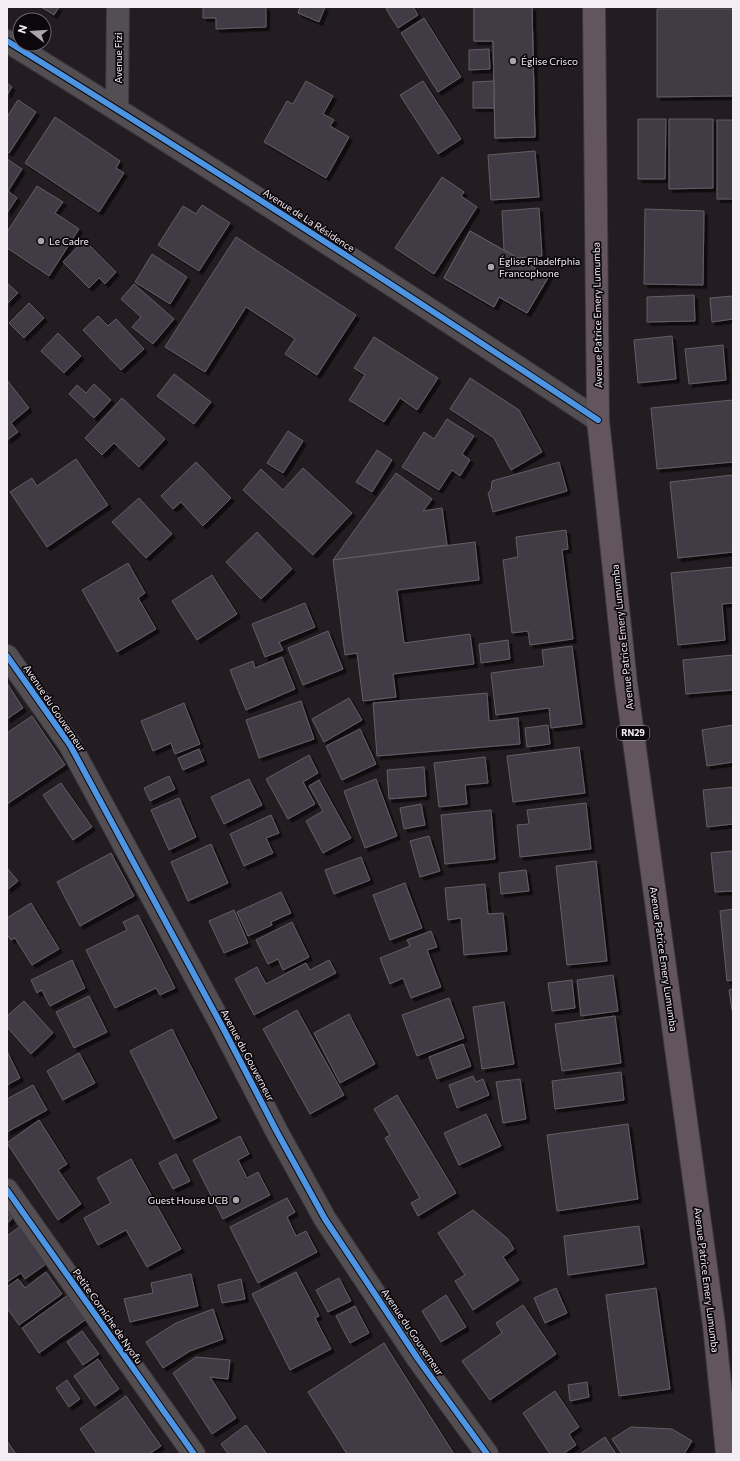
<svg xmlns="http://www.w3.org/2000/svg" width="740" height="1461" font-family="Commissioner,sans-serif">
  <defs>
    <filter id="shadow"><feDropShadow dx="3.5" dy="3.5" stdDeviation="0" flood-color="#0009"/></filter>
  </defs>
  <rect width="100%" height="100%" fill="#231d22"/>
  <g fill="#403a45" stroke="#635f64" filter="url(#shadow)">
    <path d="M41,7H59L54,15Z"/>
    <path d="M203,7H266V27L216,29V18H203Z"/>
    <path d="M300,7H325L319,22L298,13Z"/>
    <path d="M390,7H413L418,15L398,28L386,9Z"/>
    <path d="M474,7H532L535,137L495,138L493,41H474Z"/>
    <path d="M474,7H532L535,137L495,138L493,41H474Z"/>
    <path d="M657,9H733V96L657,97Z"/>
    <path d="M424,18L461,77L438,92L401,33Z"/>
    <path d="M489,49L490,69L469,70V50Z"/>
    <path d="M306,81L333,96L323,114L334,120L330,126L349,137L326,178L264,142L287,101L293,104Z"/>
    <path d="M423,81L461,139L438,154L400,95Z"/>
    <path d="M494,81V108H473V82Z"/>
    <path d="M7,83L12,87L7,95Z"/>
    <path d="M18,100L36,112L9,153L7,151V117Z"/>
    <path d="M55,117L120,161L116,168L124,173L99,212L25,163Z"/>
    <path d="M638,119H666L665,179H638Z"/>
    <path d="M669,119H713V188L669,189Z"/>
    <rect x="717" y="120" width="16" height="79"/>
    <path d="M535,151L539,197L491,200L488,155Z"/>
    <path d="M7,159L22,169L8,191L17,198L7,213Z"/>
    <path d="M442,177L464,192L461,196L477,207L434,274L395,248Z"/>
    <path d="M37,186L63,202L55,213L79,229L49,276L7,248V232Z"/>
    <path d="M202,205L230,223L199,271L158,245L183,206L196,214Z"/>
    <path d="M539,208L542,256L517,258L504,250L502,211Z"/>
    <path d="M645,209L704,211L703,285L644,284Z"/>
    <path d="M470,231L549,276L527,313L499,297L494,307L444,278Z"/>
    <path d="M470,231L549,276L527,313L499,297L494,307L444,278Z"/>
    <path d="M236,237L356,315L317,375L285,354L295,339L246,307L205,372L165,347Z"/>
    <path d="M84,240L116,272L105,284L99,278L89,288L63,262Z"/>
    <path d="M152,254L187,277L170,304L135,282Z"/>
    <path d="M7,283L18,293L7,304Z"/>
    <path d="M134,284L174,319L153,344L132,327L141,317L121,299Z"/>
    <path d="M694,295L695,321L647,322V297Z"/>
    <path d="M733,296V319L712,322L710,298Z"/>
    <path d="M29,303L44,318L24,338L9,323Z"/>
    <path d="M98,316L108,326L116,319L144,349L121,370L83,330Z"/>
    <path d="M58,333L81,356L64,373L41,351Z"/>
    <path d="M672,336L676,379L638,383L634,340Z"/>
    <path d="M374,337L438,378L417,410L400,398L384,422L349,400L365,375L354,368Z"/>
    <path d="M723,345L726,380L689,384L685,349Z"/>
    <path d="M174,374L211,402L194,424L157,396Z"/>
    <path d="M470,378L519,410L542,452L511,470L494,438L450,409Z"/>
    <path d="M7,380L29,408L11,423L18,432L7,440Z"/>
    <path d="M94,384L111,400L94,418L69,394L77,385L86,393Z"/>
    <path d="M122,398L165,439L139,467L114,443L102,455L85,438Z"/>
    <path d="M733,400V462L657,469L651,408Z"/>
    <path d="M447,419L474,436L462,454L470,460L460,476L452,470L439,490L402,467L424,432L434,439Z"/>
    <path d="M288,431L303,441L283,473L267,463Z"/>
    <path d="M377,450L392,460L372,492L356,482Z"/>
    <path d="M76,459L108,505L47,547L10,492L32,478L37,486Z"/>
    <path d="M196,462L231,498L203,526L181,502L173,509L161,496Z"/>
    <path d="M559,462L567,491L493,512L488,493L491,490L492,481Z"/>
    <path d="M303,468L352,513L313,555L243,490L261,469L283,490Z"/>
    <path d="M396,473L432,499L423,511L442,508L447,545L333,560Z"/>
    <path d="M733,475V552L678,558L670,482Z"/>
    <path d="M139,498L172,534L146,558L112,522Z"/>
    <path d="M566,530L568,549L562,550L573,639L530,645L528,631L512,633L503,560L518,557L516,537Z"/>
    <path d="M257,532L292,569L261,599L226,562Z"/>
    <path d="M475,542L479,580L397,590L404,643L470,634L474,664L393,674L396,697L363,701L357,653L345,655L333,560Z"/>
    <path d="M128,563L145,593L138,598L156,629L117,652L82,590Z"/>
    <path d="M733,567V603L722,604L725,640L678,645L671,573Z"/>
    <path d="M212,575L237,614L197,640L172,601Z"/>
    <path d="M305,603L315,627L279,642L283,650L265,657L252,624Z"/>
    <path d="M328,631L343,669L303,685L288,648Z"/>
    <path d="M508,640L510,659L481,663L479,644Z"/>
    <path d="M572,646L582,724L551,728L549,708L496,715L491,673L544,666L542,650Z"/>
    <path d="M733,655V690L686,694L683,660Z"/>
    <path d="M282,657L295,689L246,710L230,670L253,661L255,668Z"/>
    <path d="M7,683L23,708L7,719Z"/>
    <path d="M487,693L489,721L518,718L520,744L377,756L373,703Z"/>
    <path d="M349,698L362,720L324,742L312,719Z"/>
    <path d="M301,701L314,739L259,758L246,720Z"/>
    <path d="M184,703L200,744L175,754L171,743L153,751L141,721Z"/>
    <path d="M32,716L65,765L7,804V733Z"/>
    <path d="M548,725L550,744L527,747L525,728Z"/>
    <path d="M733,725V762L707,766L702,730Z"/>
    <path d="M360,729L376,764L342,780L326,746Z"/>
    <path d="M579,747L585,793L513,802L507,756Z"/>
    <path d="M199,749L204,761L183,770L178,758Z"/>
    <path d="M309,755L318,773L303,782L315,804L288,819L266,779Z"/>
    <path d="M485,757L488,783L465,785L467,804L439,807L434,763Z"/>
    <path d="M424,767L426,796L389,799L387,770Z"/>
    <path d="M169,776L175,789L150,801L144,788Z"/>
    <path d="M249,779L262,805L224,824L211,797Z"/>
    <path d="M376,779L397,836L365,848L344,791Z"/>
    <path d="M319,780L351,838L323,853L306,821L323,811L309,786Z"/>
    <path d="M61,783L92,827L73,840L43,795Z"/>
    <path d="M733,787V824L707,827L703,790Z"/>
    <path d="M179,798L196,837L169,850L151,810Z"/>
    <path d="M586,803L591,849L520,857L517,825L529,824L527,810Z"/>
    <path d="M421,804L425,825L404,829L400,808Z"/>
    <path d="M491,810L495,859L445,864L441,815Z"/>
    <path d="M271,815L279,833L266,838L273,853L244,866L230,834Z"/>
    <path d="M429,836L440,871L420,877L410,841Z"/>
    <path d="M211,844L228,883L188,901L171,862Z"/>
    <path d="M733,851V891L715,892L711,853Z"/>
    <path d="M111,853L134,896L80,926L57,882Z"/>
    <path d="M361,857L370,880L334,894L325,870Z"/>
    <path d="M596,861L607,961L567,965L556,866Z"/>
    <path d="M7,868L18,881L7,890Z"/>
    <path d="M526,870L529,891L501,894L499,873Z"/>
    <path d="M405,883L422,928L390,940L373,895Z"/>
    <path d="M485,884L488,914L503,913L507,951L464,955L461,918L448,920L445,888Z"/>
    <path d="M281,892L291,913L271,922L272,925L248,936L237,912Z"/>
    <path d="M31,903L59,949L32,965L15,938L11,940L7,934V918Z"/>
    <path d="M733,909V980L727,981L720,911Z"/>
    <path d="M234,910L248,943L224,953L209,921Z"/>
    <path d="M138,915L175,988L160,995L156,988L115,1008L86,950L127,930L123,922Z"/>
    <path d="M292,922L309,957L283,970L278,959L268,964L256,940Z"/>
    <path d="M431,931L437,947L427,950L441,987L411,998L403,978L390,984L380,958L410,946L407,940Z"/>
    <path d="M72,960L85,988L50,1006L42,990L37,993L31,980Z"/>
    <path d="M329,960L336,973L254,1015L235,979L257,967L266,984L306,963L310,970Z"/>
    <path d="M613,975L618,1011L581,1016L577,980Z"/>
    <path d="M572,980L575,1008L552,1011L548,983Z"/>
    <path d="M733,989V1010H732L729,990Z"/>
    <path d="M89,996L107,1032L74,1048L56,1012Z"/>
    <path d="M449,998L464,1038L417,1056L402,1015Z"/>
    <path d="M24,1001L53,1033L31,1054L7,1027V1016Z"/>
    <path d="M504,1002L514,1064L482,1069L473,1007Z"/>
    <path d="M297,1010L344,1095L310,1114L263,1029Z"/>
    <path d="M349,1014L375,1064L340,1083L314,1033Z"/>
    <path d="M615,1016L621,1063L562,1071L555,1024Z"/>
    <path d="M172,1029L217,1118L174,1139L130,1051Z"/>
    <path d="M463,1044L471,1066L437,1079L429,1057Z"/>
    <path d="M7,1051L20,1078L7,1085Z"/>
    <path d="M79,1053L95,1083L63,1100L47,1071Z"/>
    <path d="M621,1072L624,1100L555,1109L552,1081Z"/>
    <path d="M473,1076L476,1082L483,1079L489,1095L457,1108L449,1085Z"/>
    <path d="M520,1079L526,1119L503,1123L496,1082Z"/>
    <path d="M33,1085L47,1110L7,1132V1099Z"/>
    <path d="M397,1095L456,1193L418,1216L411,1203L420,1198L385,1138L390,1135L374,1109Z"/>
    <path d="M486,1114L501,1146L459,1165L444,1133Z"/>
    <path d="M39,1120L67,1164L58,1170L81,1204L58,1220L7,1143Z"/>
    <path d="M628,1124L638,1199L557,1211L547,1135Z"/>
    <path d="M240,1136L249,1154L238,1160L247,1178L258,1172L270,1195L223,1219L193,1160Z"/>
    <path d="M176,1154L190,1181L173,1189L159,1163Z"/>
    <path d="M131,1159L181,1249L147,1267L126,1230L98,1245L84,1218L111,1203L97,1178Z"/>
    <path d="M287,1198L295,1212L287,1217L296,1236L306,1231L317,1252L258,1283L230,1227Z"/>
    <path d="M473,1210L508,1239L514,1249L503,1257L519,1280L473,1310L455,1281L465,1275L438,1233Z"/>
    <path d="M7,1211L12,1219L7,1223Z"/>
    <path d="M22,1225L49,1262L25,1279L21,1273L7,1282V1236Z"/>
    <path d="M639,1226L644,1264L568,1275L564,1236Z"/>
    <path d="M46,1272L62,1294L19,1325L7,1308V1287L18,1279L25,1288Z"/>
    <path d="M296,1272L319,1316L315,1318L331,1349L290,1370L252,1294Z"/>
    <path d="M191,1274L198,1306L130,1322L124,1299L153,1293L151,1283Z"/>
    <path d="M339,1278L351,1301L328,1312L316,1290Z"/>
    <path d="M241,1279L245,1299L222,1303L218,1285Z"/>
    <path d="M556,1288L567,1313L545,1323L534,1298Z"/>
    <path d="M656,1288L670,1389L619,1396L606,1295Z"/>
    <path d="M68,1295L85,1320L39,1353L22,1328Z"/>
    <path d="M446,1295L466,1327L441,1342L422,1311Z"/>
    <path d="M523,1305L556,1354L490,1400L462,1361L502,1333L496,1323Z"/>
    <path d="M355,1306L369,1333L350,1343L336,1316Z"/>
    <path d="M213,1309L223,1339L190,1351L163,1368L146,1342L176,1323Z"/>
    <path d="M82,1331L99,1354L83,1365L67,1342Z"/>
    <path d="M384,1343L454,1454H347L308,1392Z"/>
    <path d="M196,1357L230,1360L228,1379L210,1377L236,1418L212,1434L173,1373Z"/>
    <path d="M98,1359L119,1389L95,1406L74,1376Z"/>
    <path d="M67,1380L80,1399L69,1407L56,1388Z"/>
    <path d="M587,1382L589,1397L570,1401L568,1385Z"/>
    <path d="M555,1391L579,1427L569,1434L576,1445L563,1454H550L523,1413Z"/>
    <path d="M126,1396L161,1446L149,1454H134L133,1453L132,1454H97L80,1429Z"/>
    <path d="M246,1425L267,1454H228L221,1444Z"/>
    <path d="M631,1427L672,1429L692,1441L684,1454H622L612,1439Z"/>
    <path d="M605,1437L616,1454H580Z"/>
    <path d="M7,1441L16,1454H7Z"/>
  </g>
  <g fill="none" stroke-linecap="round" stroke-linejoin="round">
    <defs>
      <g id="minor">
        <path d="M7,41C206,164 403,291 598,420"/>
        <path d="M117,109L118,7"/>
        <path d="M7,656L70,745L223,1028L277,1132L325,1219L418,1359L487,1454"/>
        <path d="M7,1190L194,1454"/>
      </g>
      <path id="primary" d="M594,7L598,420L626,683L714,1325L727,1454"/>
    </defs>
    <use href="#minor" stroke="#3e393d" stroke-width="24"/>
    <use href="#primary" stroke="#3e393d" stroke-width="24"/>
    <use href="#minor" stroke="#524e52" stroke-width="22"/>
    <use href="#primary" stroke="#63555d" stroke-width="22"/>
    <defs>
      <g id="cycleway">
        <path d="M7,41C206,164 403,291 598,420"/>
        <path d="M7,656L70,745L223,1028L277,1132L325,1219L418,1359L487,1454"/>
        <path d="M7,1190L194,1454"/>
      </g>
    </defs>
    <use href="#cycleway" stroke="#0b070b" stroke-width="8"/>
    <use href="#cycleway" stroke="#4d94e3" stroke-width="6"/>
  </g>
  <g fill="#aba4aa" stroke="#0b070b" stroke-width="1.5">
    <circle cx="513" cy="61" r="4"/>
    <circle cx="41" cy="241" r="4"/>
    <circle cx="491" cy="267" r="4"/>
    <circle cx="236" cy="1200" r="4"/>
  </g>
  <g text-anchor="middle" stroke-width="3.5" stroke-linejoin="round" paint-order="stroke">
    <rect fill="#0b070b" stroke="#aea8ad" stroke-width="1" x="617" y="726" width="32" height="14" rx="3"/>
    <g font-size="9" font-weight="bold" fill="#f4edf3">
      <text x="633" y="736">RN29</text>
    </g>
    <g font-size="10" fill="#f4edf3" stroke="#0b070b">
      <text transform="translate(118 58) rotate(-90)" y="4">Avenue Fizi</text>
      <text transform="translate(309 220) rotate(33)" y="4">Avenue de La Résidence</text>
      <text transform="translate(597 315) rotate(-91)" y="4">Avenue Patrice Emery Lumumba</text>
      <text transform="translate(622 637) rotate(-96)" y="4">Avenue Patrice Emery Lumumba</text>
      <text transform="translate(55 708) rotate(56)" y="4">Avenue du Gouverneur</text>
      <text transform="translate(664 959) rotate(82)" y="4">Avenue Patrice Emery Lumumba</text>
      <text transform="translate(248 1055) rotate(62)" y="4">Avenue du Gouverneur</text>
      <text transform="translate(707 1280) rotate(83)" y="4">Avenue Patrice Emery Lumumba</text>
      <text transform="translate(108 1316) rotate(55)" y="4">Petite Corniche de Nyofu</text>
      <text transform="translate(413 1332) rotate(56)" y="4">Avenue du Gouverneur</text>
    </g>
    <g font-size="10" fill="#f4edf3" stroke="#0b070b" text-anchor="start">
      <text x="521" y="65">Église Crisco</text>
      <text x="49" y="245">Le Cadre</text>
      <text x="499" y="265">Église Filadelfphia<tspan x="499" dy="12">Francophone</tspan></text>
      <text x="228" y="1204" text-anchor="end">Guest House UCB</text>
    </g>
  </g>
  <rect width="740" height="1461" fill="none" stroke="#f4edf3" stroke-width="16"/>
  <g transform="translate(32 32) rotate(287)"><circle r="19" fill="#0b070b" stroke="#686368"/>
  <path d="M0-3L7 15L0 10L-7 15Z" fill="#aba4aa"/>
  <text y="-6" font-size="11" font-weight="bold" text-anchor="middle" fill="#f4edf3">N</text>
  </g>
</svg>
